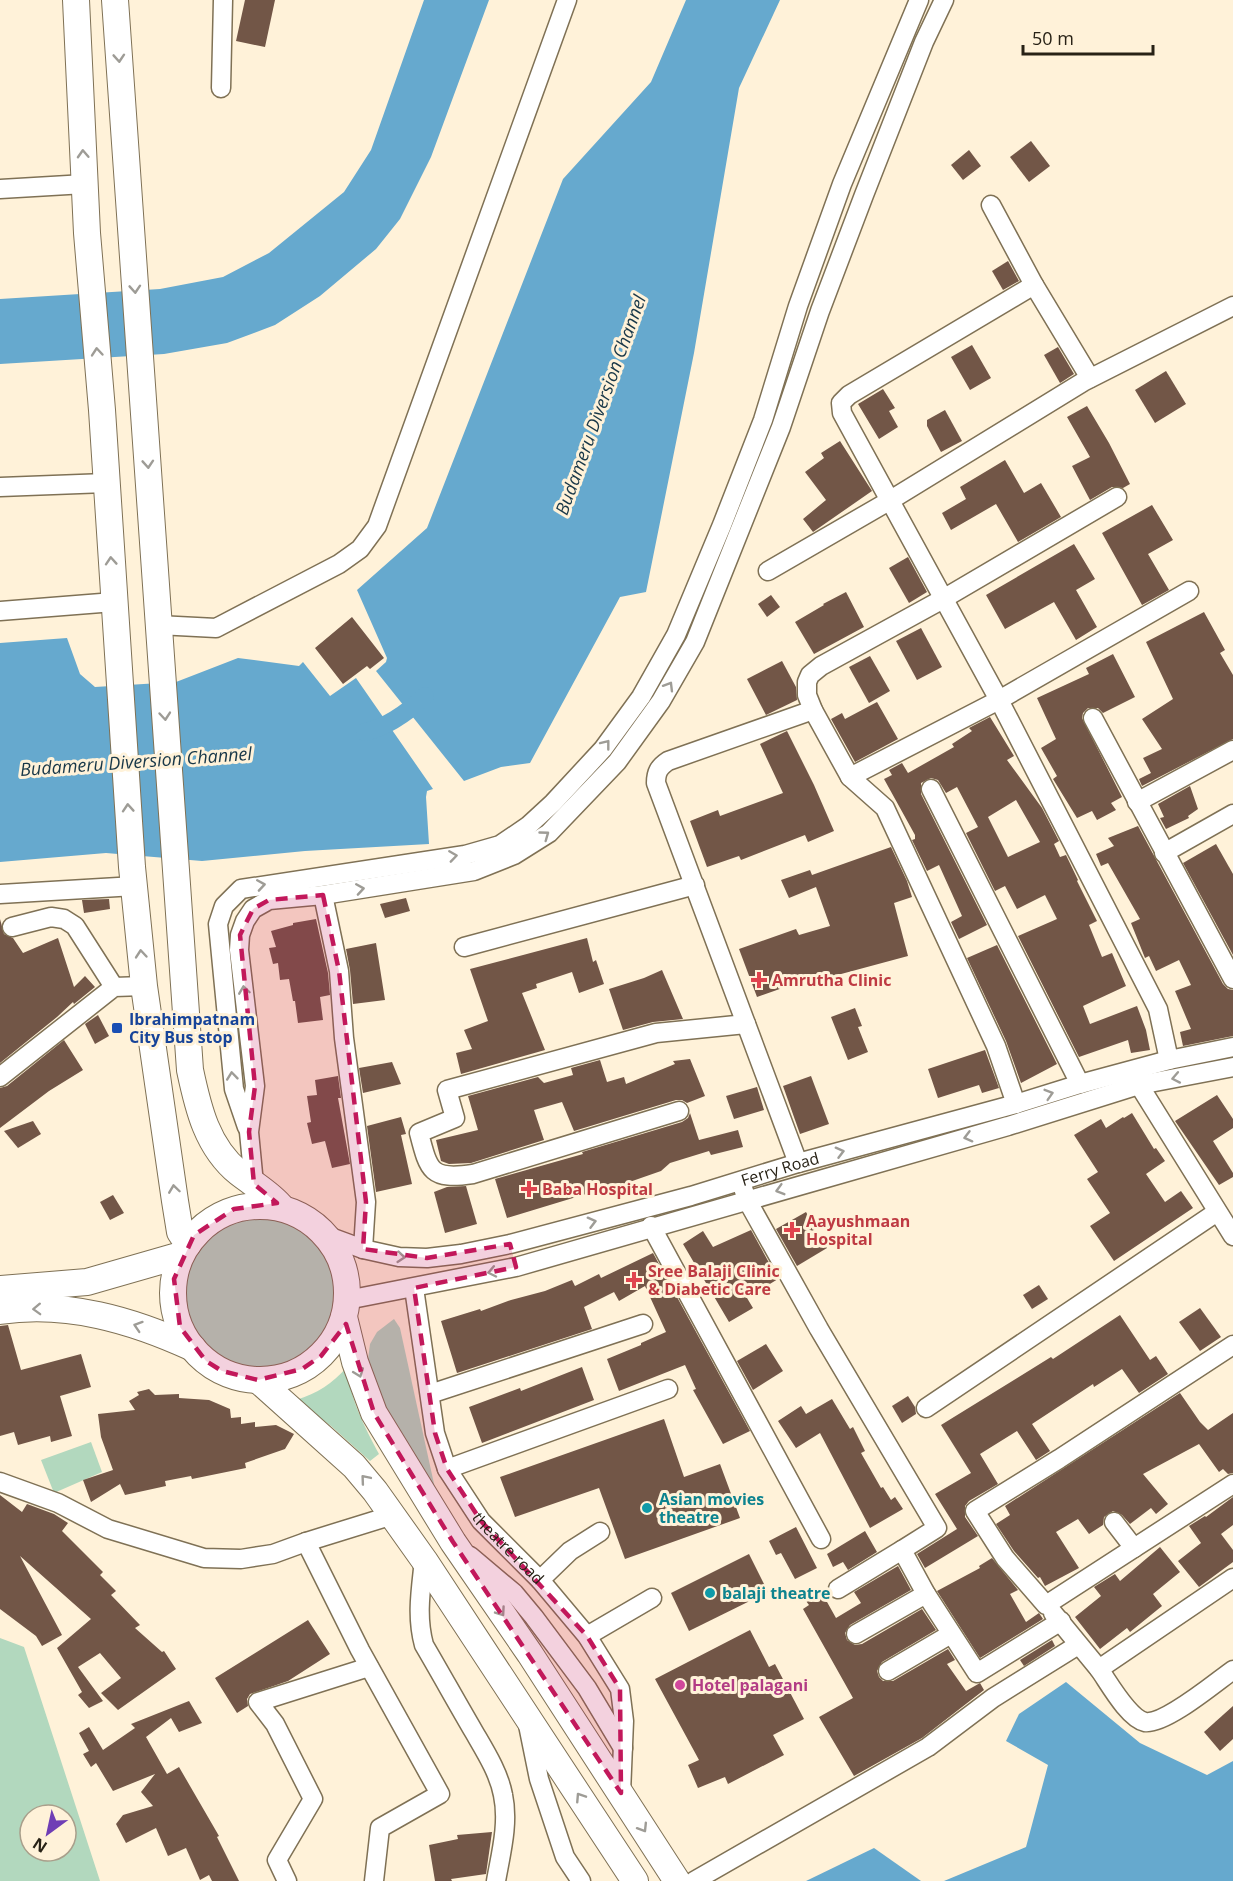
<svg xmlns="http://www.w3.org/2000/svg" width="1233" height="1881" font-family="'Open Sans',sans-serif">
  <rect width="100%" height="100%" fill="#fff2d9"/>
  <g fill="#b2d8be" fill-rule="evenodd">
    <circle cx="261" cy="1294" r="76"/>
    <path d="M394,1319L400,1328L436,1493L419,1473L372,1383L368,1359L370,1344L377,1332Z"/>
    <path d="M347,1367C350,1399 364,1426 379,1454L370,1461L331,1426L296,1400C318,1393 332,1384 347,1367Z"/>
    <path d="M91,1442L102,1472L54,1493L41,1460Z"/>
    <path d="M0,1638L24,1647L100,1881H0ZM30,1815H66V1851H30Z"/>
  </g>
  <g fill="#66a9ce">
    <path d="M424,0H489L431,157L400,219L376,249L320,296L275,325L227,343L164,354L0,364V299L160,289L223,277L269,253L344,192L371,150Z"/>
    <path d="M686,0H780L739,88L694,353L646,592L620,597L530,763L501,767L464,781L376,671L386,662L387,658L357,590L427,528L563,179L651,82Z"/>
    <path d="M67,638L80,674L95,687L176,682L238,658L299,666L303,662L330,696L356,678L433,789L427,791L426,797L429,844L305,851L202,861L106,853L0,862V643Z"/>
    <path d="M1066,1682L1140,1743L1207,1775L1233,1761V1881H944L1026,1847L1048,1765L1006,1741L1019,1714Z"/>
    <path d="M874,1848L921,1881H806Z"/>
  </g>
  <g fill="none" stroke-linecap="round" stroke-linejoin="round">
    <path stroke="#66a9ce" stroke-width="18" d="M365,732C387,727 409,711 425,696"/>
  </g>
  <g fill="#725647" fill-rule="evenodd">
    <path d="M245,0H275L265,47L236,41Z"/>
    <path d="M1031,141L1050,166L1029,182L1010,157Z"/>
    <path d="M969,150L981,166L963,180L951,165Z"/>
    <path d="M1008,261L1019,281L1003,290L992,271Z"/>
    <path d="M972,345L991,378L970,390L951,357Z"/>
    <path d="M1058,347L1074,374L1060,383L1044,355Z"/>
    <path d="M1166,371L1186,404L1155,423L1135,390Z"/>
    <path d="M883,389L895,408L889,411L898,427L879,439L858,404Z"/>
    <path d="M1087,406L1109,443L1130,484L1123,488L1112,487L1090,500L1072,466L1090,457L1067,417Z"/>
    <path d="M945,410L962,441L941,452L927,426V420Z"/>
    <path d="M840,441L872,491L813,532L803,519L826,500L805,472L824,458L821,453Z"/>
    <path d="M1005,460L1024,493L1041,483L1061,517L1018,542L996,504L951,530L942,513L966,499L960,487Z"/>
    <path d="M1152,505L1173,540L1148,554L1169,590L1142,605L1102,533Z"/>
    <path d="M1074,544L1095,579L1076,590L1097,627L1076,640L1054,602L1005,629L986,595Z"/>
    <path d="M908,557L927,592L909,603L889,568Z"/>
    <path d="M846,592L864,627L814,654L795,622L824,605L823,604Z"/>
    <path d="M771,595L780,607L767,617L758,604Z"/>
    <path d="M1204,612L1225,650L1220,653L1233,675V739L1142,786L1139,779L1151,773L1143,758L1162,749L1142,719L1173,699L1146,642Z"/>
    <path d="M352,617L384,658L370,669L367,666L343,684L315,648Z"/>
    <path d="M921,628L942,667L917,680L896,641Z"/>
    <path d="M1113,654L1135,697L1103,713L1098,708H1088L1083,713L1082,718L1122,797L1111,803L1116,810L1097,820L1092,811L1077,818L1053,779L1057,776L1041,748L1056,739L1037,698L1089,674L1086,668Z"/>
    <path d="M870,656L890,691L869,703L849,667Z"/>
    <path d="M782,661L796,687L797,700L766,715L747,679Z"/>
    <path d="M877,702L898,739L855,762L831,719L842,713L845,719Z"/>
    <path d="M990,717L1014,756L1007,760L1042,808L1059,841L1054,844L1060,857L1066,855L1078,880L1077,881L1097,921L1089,925L1102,957L1112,953L1126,986L1083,1006L1090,1024L1137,1006L1146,1030L1150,1050L1131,1053L1128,1040L1079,1057L1018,936L1057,919L1045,895L1017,909L1005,886L995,891L966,833L978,827L957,787L946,793L938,780L931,778L921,783V794L987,925L959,939L951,922L962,916L939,865L927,871L912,840L915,839V835L884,779L892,775L889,770L902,763L908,773L954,747L952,744L972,731L969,728ZM1016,800L1040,842L1008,857L988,817Z"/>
    <path d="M787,731L814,785L834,831L808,842L805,835L741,860L739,856L707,867L690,821L718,810L720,816L783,793L760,744Z"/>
    <path d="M1190,786L1198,809L1188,816L1189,818L1166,829L1160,818L1164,817L1158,804Z"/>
    <path d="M1138,826L1223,984L1228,989L1233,990V1036L1183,1046L1180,1032L1191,1029L1175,991L1191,985L1179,960L1156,971L1149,956L1145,958L1131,923L1140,919L1108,863L1101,866L1096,854L1114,846L1108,838Z"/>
    <path d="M1216,844L1233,874V955L1183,863Z"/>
    <path d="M891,847L907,881L912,897L894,903L908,956L830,977L828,972L757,997L739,949L796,929L799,935L830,926L816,887L789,898L781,880L810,870L812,875Z"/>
    <path d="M406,898L410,911L385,918L380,904Z"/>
    <path d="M109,899L110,909L84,913L82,900Z"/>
    <path d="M0,919L4,934L13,938L23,953L58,938L74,987L85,976L95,987L74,1004L73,1002L57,1017L0,1063Z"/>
    <path d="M316,919L328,973L330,995L320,997L323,1020L298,1023L295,1001H293L289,979L280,980L278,963L273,964L269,948L276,947L271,931L293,925V923Z"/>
    <path d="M587,938L593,962L596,960L604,984L579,993L572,972L536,984L537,988L522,993L545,1050L461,1074L456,1053L472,1049L464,1030L488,1021L470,969Z"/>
    <path d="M376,943L385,1000L353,1004L350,970L346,949Z"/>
    <path d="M997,945L1057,1064L1021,1083L1006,1041L967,958Z"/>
    <path d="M662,970L683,1019L653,1022L623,1030L609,989L644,978Z"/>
    <path d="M855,1008L862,1026L858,1027L868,1052L848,1060L831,1017Z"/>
    <path d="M98,1015L109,1036L95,1044L85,1024Z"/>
    <path d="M64,1040L83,1070L49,1091L0,1128V1088L7,1086Z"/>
    <path d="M985,1050L999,1088L982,1093L979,1085L938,1098L928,1069Z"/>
    <path d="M690,1059L705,1096L687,1103L682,1100H676L574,1131L562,1102L534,1110L544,1140L471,1163L449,1164L441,1161L436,1140L478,1130L468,1096L538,1077L544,1083L573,1075L571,1068L600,1060L607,1082L624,1077L626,1084L675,1064L673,1061Z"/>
    <path d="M392,1062L401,1084L363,1093L359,1068Z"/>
    <path d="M338,1076L341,1098H338L350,1164L332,1168L325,1141L312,1144L307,1123L311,1122L307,1096L317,1095L315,1080Z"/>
    <path d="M811,1076L829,1124L800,1134L783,1086Z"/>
    <path d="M757,1087L764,1110L734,1119L726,1096Z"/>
    <path d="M1217,1095L1233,1119V1128L1213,1141L1233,1173V1177L1219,1185L1175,1121Z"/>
    <path d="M690,1113L699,1140L738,1130L743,1147L711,1155L709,1151L670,1163L661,1171L618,1186L619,1184L507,1218L495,1179L583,1154L582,1152L682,1122L688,1118Z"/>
    <path d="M1132,1113L1154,1149L1156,1148L1165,1161L1146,1174L1165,1202L1181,1191L1193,1208L1114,1261L1090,1226L1110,1213L1087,1179L1098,1172L1074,1135L1101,1119L1106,1128L1123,1117L1124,1118Z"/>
    <path d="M401,1117L406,1134L401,1135L412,1184L376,1192L367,1126Z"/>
    <path d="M33,1121L41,1134L18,1148L4,1131Z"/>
    <path d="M466,1186L477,1224L445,1233L434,1192L447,1187Z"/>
    <path d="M113,1195L124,1213L110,1220L100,1202Z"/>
    <path d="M806,1212L827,1248L797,1266L776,1229Z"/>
    <path d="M751,1230L778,1279L747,1298L753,1308L729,1322L683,1244L703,1231L713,1247Z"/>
    <path d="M653,1253L750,1431L723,1444L693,1390L696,1389L685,1365L619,1391L607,1359L641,1345V1343L666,1332L645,1286L619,1301L614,1292L584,1307L592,1329L457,1373L441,1321L480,1309L481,1311L511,1300L545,1291L572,1280L575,1286L599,1274L601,1278Z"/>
    <path d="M1039,1285L1048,1299L1032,1309L1023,1295Z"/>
    <path d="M1200,1308L1221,1337L1200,1351L1179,1322Z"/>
    <path d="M1120,1315L1150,1360L1156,1356L1168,1374L1139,1393L1122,1369L1094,1387L1093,1384L1032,1424L1050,1451L1036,1460L1017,1431L980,1454L998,1484L969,1501L965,1506V1517L978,1536L925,1568L917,1554L957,1529L935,1494L971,1473L941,1425L1051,1357L1053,1359Z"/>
    <path d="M8,1325L21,1370L81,1354L91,1387L60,1396L72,1436L51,1442L50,1436L18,1445L14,1432L0,1436V1326Z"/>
    <path d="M766,1344L783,1371L753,1390L737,1361Z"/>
    <path d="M582,1367L594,1400L482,1443L469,1407L520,1388L521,1391Z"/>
    <path d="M149,1389L155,1395L179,1394V1398L209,1400L230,1409L231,1418L241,1417V1424L255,1422V1427L276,1425L294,1434L285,1449L245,1463L246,1468L192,1479L191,1476L165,1481L166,1486L125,1495L120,1484L91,1502L83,1480L113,1470L101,1437L98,1414L135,1410L129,1401L139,1395L137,1392Z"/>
    <path d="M1180,1393L1200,1422L1208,1430L1233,1413V1473L1228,1474L1223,1469L1219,1472L1199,1444L1143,1474L1168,1504L1156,1514L1151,1508L1130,1524L1122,1515L1113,1511L1104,1517L1103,1525L1089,1534L1078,1519L1056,1532L1079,1568L1045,1586L1040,1577L1038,1578L1014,1551L996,1524L1010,1515L1005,1506Z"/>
    <path d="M908,1396L915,1407L916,1414L902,1423L892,1406Z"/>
    <path d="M832,1399L850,1429L853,1427L865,1451L861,1453L881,1488L883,1487L891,1500L895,1497L903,1509L870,1528L820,1433L796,1448L778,1421L801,1406L806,1414Z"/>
    <path d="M664,1419L684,1477L720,1464L740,1518L625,1559L599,1488L515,1517L500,1477Z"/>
    <path d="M0,1495L22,1512L27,1504L54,1514L68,1523L62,1531L103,1572L100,1575L116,1591L111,1595L140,1625L135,1628L162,1652L164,1651L176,1669L118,1710L101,1693L121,1678L100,1653L78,1667L103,1701L89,1708L78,1695L82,1692L57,1648L91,1619L20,1556L62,1635L42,1646L36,1636L0,1609Z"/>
    <path d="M1233,1497V1525L1221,1534L1233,1550V1562L1199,1587L1178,1561L1201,1543L1189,1526L1205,1516L1206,1517Z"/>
    <path d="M796,1527L817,1568L795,1579L781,1553L776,1555L769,1541Z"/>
    <path d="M865,1531L877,1552L848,1570L843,1562L833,1567L827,1554Z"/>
    <path d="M1160,1547L1180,1572L1153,1594L1162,1606L1130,1632L1127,1628L1100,1649L1075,1617L1101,1596L1094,1587L1115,1574L1120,1581Z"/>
    <path d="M749,1554L768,1592L689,1631L671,1593Z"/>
    <path d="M992,1558L1018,1590L1010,1594L1026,1622L1039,1613L1043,1619L980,1658L937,1591L980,1568L979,1566Z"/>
    <path d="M898,1566L911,1590L850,1625L845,1633L847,1640L855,1645L862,1644L922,1609L936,1630L882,1662L877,1671L879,1677L883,1681H893L948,1649L955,1660L947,1664L966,1691L980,1683L984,1690L922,1738L854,1776L819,1717L853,1698L803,1609L809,1605L806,1601L822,1593L836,1618L861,1603L854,1592Z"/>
    <path d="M308,1620L330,1654L288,1681L250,1694L247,1699L248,1706L237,1713L215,1678Z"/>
    <path d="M750,1630L769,1667L775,1664L804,1719L773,1735L784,1755L728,1784L725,1777L698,1788L688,1765L699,1760L655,1679Z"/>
    <path d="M1052,1640L1055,1646L1024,1666L1020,1660Z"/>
    <path d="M189,1701L202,1723L179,1732L171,1718L146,1737L167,1774L179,1767L219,1836L217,1837L239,1881H212L209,1875L200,1880L186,1848L168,1856L156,1828L126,1843L116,1824L123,1815L153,1806L141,1792L155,1774L113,1791L96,1763L91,1767L83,1754L89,1751L79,1733L89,1727L103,1750L135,1728L131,1724Z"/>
    <path d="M1233,1706V1739L1220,1751L1204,1732Z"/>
    <path d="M492,1832L486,1874L451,1879L452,1881H435L429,1845L458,1839L457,1835Z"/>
  </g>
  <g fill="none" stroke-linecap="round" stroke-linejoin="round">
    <defs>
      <g id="minor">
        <path d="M221,88L223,0"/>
        <path d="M0,189L85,184"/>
        <path d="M991,205L1034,285L849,395L841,403L842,413L999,700L1158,1009L1169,1060"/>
        <path d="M1034,285L1090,378"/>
        <path d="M0,487L106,483"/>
        <path d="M768,571L889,501L1083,382L1233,306"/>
        <path d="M0,611L114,602"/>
        <path d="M158,625L216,628L339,564L360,549L377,526L567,0"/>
        <path d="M1093,718L1233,979"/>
        <path d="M850,777L999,700L1189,591"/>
        <path d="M931,789L1080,1084"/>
        <path d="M1137,802L1233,750"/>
        <path d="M1164,853L1233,814"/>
        <path d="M0,894L135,886"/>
        <path d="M323,895L339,971L344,1038L366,1202L363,1249"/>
        <path d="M12,927L51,917L64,919L75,926L114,987"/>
        <path d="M464,947L695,885"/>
        <path d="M1135,1075L1139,1085L1233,1236"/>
        <path d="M0,1077L114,987L144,986"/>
        <path d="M1016,1104L996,1046L885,808L850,777L813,710L807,695V682L810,675L821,666L943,599L1117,497"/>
        <path d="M679,1111L473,1174C431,1180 429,1172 419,1133L455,1118L447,1090L656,1033L746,1024"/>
        <path d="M247,1127L234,1089L218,924L224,906L241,889L465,855L500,845L528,826L553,803L603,749L641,697L676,635L722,525L763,420L798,306L842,184L919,0"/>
        <path d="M798,1163L656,783C656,772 659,767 668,761L813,710"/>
        <path d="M254,1184L249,1132L255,1086L239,950L240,935L245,921L253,909L269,900L323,895L474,871L514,855L549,833L617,762L661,701L695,642L781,427L820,311L864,195L924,42L944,0"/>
        <path d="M743,1188L747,1200L819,1329L937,1528L902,1550L926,1594L977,1673L1061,1621"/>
        <path d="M651,1226L821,1539"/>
        <path id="s1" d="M325,1235L363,1249L399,1257L427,1258L461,1254L510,1244L691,1196L798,1163L1016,1104L1080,1084L1169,1060L1233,1047"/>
        <path id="s2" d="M414,1288L435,1433L447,1469L481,1521L540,1580L587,1636L620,1689L624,1721L621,1793"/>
        <path d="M347,1300L516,1267L1008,1126L1139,1085L1233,1067"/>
        <path d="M1233,1345L1059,1459L975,1511L1005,1558L1046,1605L1233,1484"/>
        <path d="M430,1394L643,1324"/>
        <path d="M926,1408L1217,1212"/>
        <path d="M447,1469L668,1389"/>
        <path d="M0,1482L58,1503L108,1529L204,1558L241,1559L273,1554L306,1542L393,1515"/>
        <path d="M1114,1522L1134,1548"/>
        <path d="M306,1542L360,1650L440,1794L380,1828L374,1881"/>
        <path d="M470,1556L514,1593L534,1617L587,1688L623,1748"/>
        <path d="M424,1560C421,1589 416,1616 424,1645C441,1674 457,1703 474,1732C485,1751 499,1773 503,1795C509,1823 501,1853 496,1881"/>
        <path d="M540,1580L570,1551L600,1532"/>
        <path d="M838,1589L902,1550"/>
        <path d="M1053,1613L1099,1669L1233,1578"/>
        <path d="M856,1634L926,1594"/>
        <path d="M587,1636L652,1598"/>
        <path d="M1099,1669C1109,1683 1128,1718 1145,1722C1165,1725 1216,1682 1233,1670"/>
        <path d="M888,1671L951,1634"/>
        <path d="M528,1725L539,1779L565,1857L581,1881"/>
        <path d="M287,1881L277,1860L313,1799L275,1724L258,1702L369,1667"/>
        <path d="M694,1881L928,1747L993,1698L1078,1645"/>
      </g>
      <g id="highway">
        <path d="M76,0L87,233L102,410L132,867L144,986L175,1201L180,1232L188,1244"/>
        <path d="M115,0L190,1070C198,1108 207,1147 239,1173C253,1184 271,1194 282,1208"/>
        <circle cx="260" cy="1293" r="87"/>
        <path d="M0,1289L87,1282L181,1255"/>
        <path d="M0,1311C67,1301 132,1320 193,1348"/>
        <path d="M344,1317L355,1362L374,1413L453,1542L530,1654L677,1881"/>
        <path d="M258,1380L354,1466L375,1491L424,1560L635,1881"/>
      </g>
    </defs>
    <use href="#minor" stroke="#7f7155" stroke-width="21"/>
    <use href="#highway" stroke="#7f7155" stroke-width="28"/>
    <use href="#minor" stroke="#fff" stroke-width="18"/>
    <use href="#highway" stroke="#fff" stroke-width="26"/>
  </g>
  <defs><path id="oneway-chevron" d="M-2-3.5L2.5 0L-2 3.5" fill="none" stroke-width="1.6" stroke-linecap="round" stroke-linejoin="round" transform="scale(1.5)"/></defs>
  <g stroke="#9e9c96">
    <use href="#oneway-chevron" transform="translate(119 58) rotate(86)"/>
    <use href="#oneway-chevron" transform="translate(83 154) rotate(-93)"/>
    <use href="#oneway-chevron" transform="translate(135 289) rotate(86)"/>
    <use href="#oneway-chevron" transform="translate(97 352) rotate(-95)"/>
    <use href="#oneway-chevron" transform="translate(148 464) rotate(86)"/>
    <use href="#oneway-chevron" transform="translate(111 561) rotate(-94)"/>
    <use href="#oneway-chevron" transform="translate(669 686) rotate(-59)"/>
    <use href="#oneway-chevron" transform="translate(165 716) rotate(85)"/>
    <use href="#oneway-chevron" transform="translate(606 744) rotate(-52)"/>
    <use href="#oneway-chevron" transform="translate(128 808) rotate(-94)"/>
    <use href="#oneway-chevron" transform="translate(545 835) rotate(-36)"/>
    <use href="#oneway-chevron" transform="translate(453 856) rotate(-8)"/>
    <use href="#oneway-chevron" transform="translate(261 885) rotate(-9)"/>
    <use href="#oneway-chevron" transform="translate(360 889) rotate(-9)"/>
    <use href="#oneway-chevron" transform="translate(141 954) rotate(-95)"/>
    <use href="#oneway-chevron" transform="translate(244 990) rotate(-98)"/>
    <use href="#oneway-chevron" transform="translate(232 1076) rotate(-96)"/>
    <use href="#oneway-chevron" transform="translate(1176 1078) rotate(169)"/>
    <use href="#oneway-chevron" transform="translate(1049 1094) rotate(-17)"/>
    <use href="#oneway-chevron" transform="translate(968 1137) rotate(165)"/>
    <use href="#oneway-chevron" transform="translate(840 1152) rotate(-15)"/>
    <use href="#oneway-chevron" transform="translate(174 1189) rotate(-98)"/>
    <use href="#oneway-chevron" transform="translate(780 1190) rotate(164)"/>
    <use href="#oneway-chevron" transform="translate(592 1222) rotate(-15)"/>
    <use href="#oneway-chevron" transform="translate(401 1257) rotate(5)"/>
    <use href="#oneway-chevron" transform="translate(492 1272) rotate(168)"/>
    <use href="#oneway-chevron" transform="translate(37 1309) rotate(178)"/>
    <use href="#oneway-chevron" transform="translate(138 1326) rotate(-162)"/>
    <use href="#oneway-chevron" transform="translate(359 1373) rotate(69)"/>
    <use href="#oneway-chevron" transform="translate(365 1479) rotate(-130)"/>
    <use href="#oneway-chevron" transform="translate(501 1612) rotate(55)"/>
    <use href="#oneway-chevron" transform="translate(580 1797) rotate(-123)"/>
    <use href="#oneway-chevron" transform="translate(643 1828) rotate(58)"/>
  </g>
  <path fill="#c2185b" fill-opacity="0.2" stroke="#c2185b" stroke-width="4.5" stroke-dasharray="12 8" stroke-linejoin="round" d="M323,895L339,971L366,1202L363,1249L427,1258L510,1244L516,1267L414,1288L435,1433L447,1469L481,1521L587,1636L620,1689L621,1793L453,1542L374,1413L346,1324L321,1356L302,1369L258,1380L222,1371L206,1361L180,1327L174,1279L194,1235L234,1209L277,1203L254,1184L249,1132L255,1086L240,935L253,909L269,900Z"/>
  <g fill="#e0444e" stroke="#fff2d9" stroke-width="2">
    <path d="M756 971h6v6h6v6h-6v6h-6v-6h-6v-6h6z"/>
    <path d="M526 1180h6v6h6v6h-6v6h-6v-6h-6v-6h6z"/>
    <path d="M789 1221h6v6h6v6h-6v6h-6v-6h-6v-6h6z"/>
    <path d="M631 1271h6v6h6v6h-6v6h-6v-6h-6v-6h6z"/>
  </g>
  <rect fill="#1a4fb4" stroke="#fff2d9" stroke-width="2" x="111" y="1022" width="12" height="12" rx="3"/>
  <g fill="#0f9aa8" stroke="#fff2d9" stroke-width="2">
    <circle cx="647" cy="1508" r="6"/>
    <circle cx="710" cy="1593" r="6"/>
  </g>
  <circle fill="#d1479c" stroke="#fff2d9" stroke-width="2" cx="680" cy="1685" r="6"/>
  <g text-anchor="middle" stroke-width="6" stroke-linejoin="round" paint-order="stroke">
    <g font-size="16" font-weight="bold" fill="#be3a42" stroke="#fff2d9" text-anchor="start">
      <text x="772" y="986">Amrutha Clinic</text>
      <text x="542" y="1195">Baba Hospital</text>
      <text x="806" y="1227">Aayushmaan<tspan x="806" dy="18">Hospital</tspan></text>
      <text x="648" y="1277">Sree Balaji Clinic<tspan x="648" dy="18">&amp; Diabetic Care</tspan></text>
    </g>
    <g font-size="16" font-weight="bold" fill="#164399" stroke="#fff2d9" text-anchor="start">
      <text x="129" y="1025">Ibrahimpatnam<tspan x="129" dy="18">City Bus stop</tspan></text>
    </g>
    <g font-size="16" fill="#282216" stroke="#fff2d9">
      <text dy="6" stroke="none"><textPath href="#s1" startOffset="470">Ferry Road</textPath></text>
      <text dy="6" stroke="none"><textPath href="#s2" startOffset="285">theatre road</textPath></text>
    </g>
    <g font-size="16" font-weight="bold" fill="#0d838f" stroke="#fff2d9" text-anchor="start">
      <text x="659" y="1505">Asian movies<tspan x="659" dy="18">theatre</tspan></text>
      <text x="722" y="1599">balaji theatre</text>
    </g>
    <g font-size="16" font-weight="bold" fill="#b23c85" stroke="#fff2d9" text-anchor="start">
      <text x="692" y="1691">Hotel palagani</text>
    </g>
    <g font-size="18" font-style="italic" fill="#183748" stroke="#fff2d9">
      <text transform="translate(601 405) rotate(-70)" y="6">Budameru Diversion Channel</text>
      <text transform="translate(136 762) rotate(-4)" y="6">Budameru Diversion Channel</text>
    </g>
  </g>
  <g transform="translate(48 1833) rotate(213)"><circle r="28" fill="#fff2d9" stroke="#a99f8b" stroke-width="1.5"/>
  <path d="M0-4.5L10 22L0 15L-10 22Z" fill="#6f3eb5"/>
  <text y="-9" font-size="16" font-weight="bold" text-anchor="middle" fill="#282216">N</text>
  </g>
  <path d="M1023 45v9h130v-9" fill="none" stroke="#282216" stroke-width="3"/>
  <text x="1032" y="45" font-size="18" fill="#282216" stroke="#fff2d9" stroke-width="4.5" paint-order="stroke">50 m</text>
</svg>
